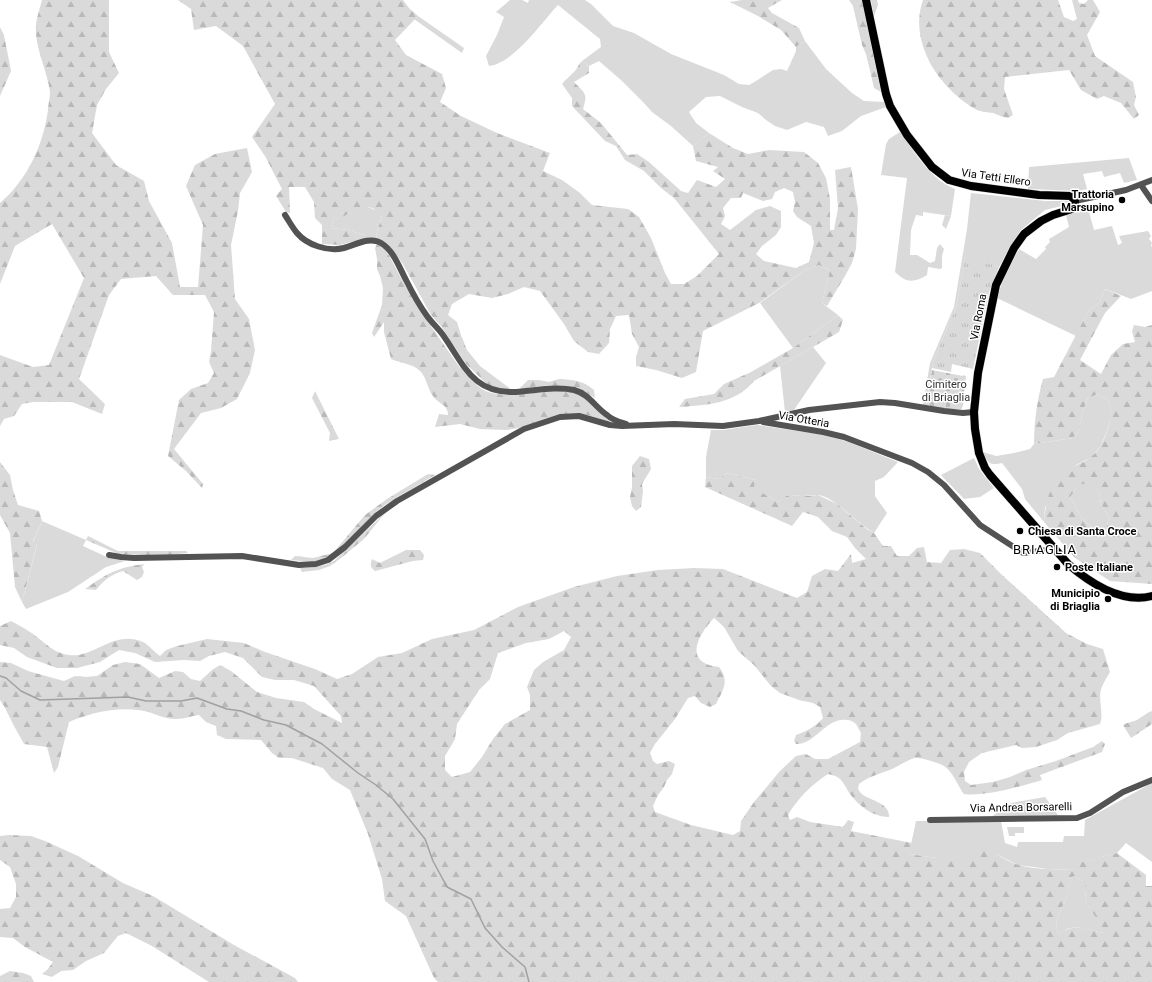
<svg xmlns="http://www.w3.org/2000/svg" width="1152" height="982" font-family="Roboto,sans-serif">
  <defs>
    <pattern id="forest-firs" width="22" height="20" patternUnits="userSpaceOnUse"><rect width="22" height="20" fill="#dadada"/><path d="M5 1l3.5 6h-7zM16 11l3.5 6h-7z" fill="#b9b9b9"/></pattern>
    <pattern id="cemetery-stones" width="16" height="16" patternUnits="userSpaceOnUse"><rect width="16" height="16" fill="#dadada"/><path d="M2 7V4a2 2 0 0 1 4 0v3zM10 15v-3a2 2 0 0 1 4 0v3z" fill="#b9b9b9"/></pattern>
    <pattern id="park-tufts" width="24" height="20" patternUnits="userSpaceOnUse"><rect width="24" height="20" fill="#dadada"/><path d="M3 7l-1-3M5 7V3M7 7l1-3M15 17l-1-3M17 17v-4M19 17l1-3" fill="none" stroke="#b9b9b9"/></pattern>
  </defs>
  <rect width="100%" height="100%" fill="#fff"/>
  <g fill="#dadada">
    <path d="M510,0H522L528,3L529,0H585L591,4L613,26L634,33L671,54L724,75L739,84L749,85L756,81L773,70L781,69L787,71L796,51V47L805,41L826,69L852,93L864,101L884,102L886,107L861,116L842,131L828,136L824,127L806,122L787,130L775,126L766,120L758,113L742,107L720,96L706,97L689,112L696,123L709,133L693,146L671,126L652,112L643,102L622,81L599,61L589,66L582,61L601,47L600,39L558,5C542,22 514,63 489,66L486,56L497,35L504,17L496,12Z"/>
    <path d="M871,0H877L878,5L874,16Z"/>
    <path d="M418,16L464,48L462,53L414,19Z"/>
    <path d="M900,132C915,153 931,180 955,189L951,216L923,212V216L916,215L911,230L910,255H917L930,263L935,261L937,248L940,244L944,249L942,256V268L940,269L928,267L927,275C914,283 906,283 895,272L907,178L881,175L886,144L889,139Z"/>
    <path d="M1129,158L1137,180L1124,183L1120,173L1104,177L1102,171L1083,174L1087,189L1078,191L1028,189L1029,167Z"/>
    <path d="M971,193L1045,201H1069L1071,204L1070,207L1067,208L1066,205L1045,210L1021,230L1009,248L999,267L966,256L956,307L933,362L926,405H923L930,363L954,307L967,229Z"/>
    <path d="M365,206L378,211L382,215C381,223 375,231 377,238H366L364,235L348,230L331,228L333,220L348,214L358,208Z"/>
    <path d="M1088,208L1094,230L1112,226L1118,245L1122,243L1119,236L1148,231L1151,236L1149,239L1152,243L1151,246L1152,247V291L1131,299L1105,289L1098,305L1089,310L1076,336L997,298L1004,277L1019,249L1036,259L1046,249L1045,247L1050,242L1049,239L1069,227L1066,215Z"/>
    <path d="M819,265L830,270L822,303L838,315L793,348L760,303L805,270Z"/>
    <path d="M813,347L826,363L794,410L785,412L780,366Z"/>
    <path d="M1098,394L1109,401L1112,415L1107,431L1101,445L1092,457L1076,465L1045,507L1044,522L1025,499L1022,489L1002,463C990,466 988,463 983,452L996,456L1014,453L1030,449L1034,444L1073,438L1080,429L1082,414L1088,398Z"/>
    <path d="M757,425L818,434L846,441L898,462L884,477L875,481V496L887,513L874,533C859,525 833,495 817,495C813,495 809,496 804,496C792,496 789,494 778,502L753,488L755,480L726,473L719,479L706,477V457L711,430H723Z"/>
    <path d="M974,458L979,469L994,488L980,497L964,499L941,475Z"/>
    <path d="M1080,483H1093L1099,493L1101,504L1109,517L1107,526L1098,537L1094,534L1093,527L1083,520L1070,497Z"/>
    <path d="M42,521L86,540L83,546L109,558L125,561L106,567L68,592L26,609L22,602L37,545L33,542Z"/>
    <path d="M1152,783V862L1126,843L1117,853L1082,862L1076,870L1048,869L1018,865L996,854L966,858H937L909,854L916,821H1001L1005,843L1017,847L1018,842H1063L1064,836H1084L1085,820Z"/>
    <path d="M1045,797L1058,815L991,817L1011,803Z"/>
    <path d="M1007,827H1024V833H1015V836H1009Z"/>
    <path d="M1074,876C1090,885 1086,886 1085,901L1106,931L1102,933C1092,930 1078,925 1067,929C1064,931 1062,933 1059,934C1051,921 1064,907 1067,895C1069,890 1068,884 1068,879Z"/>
  </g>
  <g fill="url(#forest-firs)" fill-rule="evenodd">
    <path d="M42,0H109V52L119,73L106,89L97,105L92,133L116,165L144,181L149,201L172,243L180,287H198L203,225L186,186L195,165L215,154L247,148L252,172L240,193L238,211L231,245L235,299L249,319L255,350L250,373L237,399L221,408L201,413L174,449L203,484L202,488L186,471L168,456L179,400L191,389L208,383L214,373L209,362L211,351L214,312L205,295H173L156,276L121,279L109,295L79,379L105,404L102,414L72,402H33L22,404L14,416L4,419L0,426V355L33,367L49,365L84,278L52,224L15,246L0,284V203C27,180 43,146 48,110C48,105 50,98 50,92C47,69 34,47 36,24C37,16 40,8 42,0Z"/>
    <path d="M178,0H403L409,8L418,16L395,40L406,55L442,74L446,88L440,102L461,116L497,133L550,153L543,171L562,180L580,193L592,205L628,209L639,217L651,238L665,273L671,284H684L697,276L719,254L674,198L661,188L644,171L625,160L616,146L605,141L572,106V98L562,84C566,79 570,76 574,72C578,68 578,64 582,61L589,66V73L574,82C585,93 588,94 583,109L601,123L627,155L637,154L649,162L681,191L688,193L697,180L716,187L725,179L713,171L718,167L696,161L693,146L709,133L733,148L748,154L769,150L804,152L818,163L826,178L830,199V230H834L838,208L835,170L851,167L858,209L856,249L852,263L845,276L827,306L822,303L830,270L819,265L805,270L759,303L703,331L696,372L682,378L656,370L636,366V357L639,347L632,334L629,315L616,316L610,329L609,343L599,354L588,352L574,341L564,324L540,291L524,287L508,294L492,298L469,294L452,304L448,315L457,322L461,335L467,350L480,366L512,390L489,386L466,364L441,326L431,315L403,264L393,250L385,242L377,238C375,231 381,223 382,216C370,202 361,207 348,214C343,217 338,218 333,220L331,228L348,230L364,235L366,238L340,245L322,244V225L315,218L314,202L305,187H289L290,213L286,212L276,196L282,189L265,156L252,137L275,104L243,46L216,26L194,30L191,9ZM784,188L793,192L795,202L793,211L797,217L811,226L814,243L809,262L796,268L764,261L756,254L762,246L776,235L781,227V211L770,206L756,210L730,230L721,224L725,216L723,208L731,198H741L743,193L763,201L772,199L775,192Z"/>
    <path d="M742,0H782L768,8L772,13L799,28L805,41L796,47L781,30L758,16L730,2Z"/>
    <path d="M849,0H862L881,92L874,88L866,54L862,45L853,6Z"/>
    <path d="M923,0H1058L1064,17L1073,21L1077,19L1072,0H1078L1079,3L1084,4L1088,0H1093L1100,12L1087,35L1095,56L1133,82L1136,97L1134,105L1139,115L1134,119L1121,103L1104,96L1097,99L1081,90L1069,70L1005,77L1004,89L1013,115L1008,118C1003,117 998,115 993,113C987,112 980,112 975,109C939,88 908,42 923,0Z"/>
    <path d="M0,27L4,35L11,71L0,96Z"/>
    <path d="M945,215L951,216L946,229L942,225Z"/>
    <path d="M377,244L385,250L390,257L402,280L423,315L458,365C465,373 474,383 482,389C497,399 529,393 546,392C556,391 567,390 577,394C587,397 601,415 612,423L588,415L560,414L519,428L507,430L480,429L460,424L435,427L439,414L448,415C448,404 438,404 433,396C428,390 426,376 420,371C414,364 400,363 391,359L384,332V322L374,337L372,333L382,305L383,288L380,276L377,269V259L375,248Z"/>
    <path d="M1105,289L1121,296L1105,313L1080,360L1101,374L1111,355L1123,344L1135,342L1132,331L1134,325L1145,327L1152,325V584L1110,581L1075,558L1044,522C1045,506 1049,485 1062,474C1070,467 1082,464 1091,457C1102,449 1109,429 1111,416C1112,412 1110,406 1109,401L1098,394L1088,398L1082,414L1080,429L1073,438L1034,444C1034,422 1037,400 1043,379L1054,377L1089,310L1098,305ZM1080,484H1093L1099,493L1101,504L1109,517L1107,526L1098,537L1094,534L1093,527L1083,520L1070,497Z"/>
    <path d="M838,315L843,320L839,332L754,381C735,404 707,405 679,407L685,399L714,394L724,384L751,372L793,348Z"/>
    <path d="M559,379C573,380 583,380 594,390L595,398C569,381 547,385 519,389L528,380H539L549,382Z"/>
    <path d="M315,391L339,439L329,441L330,433L312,398Z"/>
    <path d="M640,456L649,459L651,469L642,484L643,491L641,507L636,511L632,506L630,497L632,487V466Z"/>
    <path d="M0,462L10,475L13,490L18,505L39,511L42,521L33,541L37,544L22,602L15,587L10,533L0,515Z"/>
    <path d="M726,473L755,480L754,488L778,502L786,496H809L818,495L837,504L868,530L874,533L883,546H891L897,556H909L917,548L924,547L927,562L941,563L950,550L964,549L980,553L1001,574L1066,633L1087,644L1103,649L1110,672C1107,677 1103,683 1101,689C1098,701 1104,713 1100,724L1068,733L1057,740L1036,747L1022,748L1016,745L982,753L969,762L964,772L965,781L971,785L993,782L1010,777L1026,770L1056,761L1093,747L1102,741L1105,744L1102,752L1040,775L1042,780C1022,786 984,797 964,794C957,785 954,773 944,766C938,763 922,757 915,758C907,760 899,766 892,769C880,774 869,776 859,784L858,789C860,792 862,795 865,796C873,801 890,804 889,817C873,817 859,806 850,794C846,788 843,780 837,777C835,775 830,775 828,774C812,784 797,799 788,815L790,820L797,817L810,822L843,827L848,820L854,822L851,831L912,843L909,854L937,858H966L969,848C991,846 1001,860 1019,865C1034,870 1059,869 1075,870L1081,862L1117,853L1146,875V886H1152V982H438L434,978L406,916L385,901L382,879L368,834L350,790L332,779L323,768L292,758H279L272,753L261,740L226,739L217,735L216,726L206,722L199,715C191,716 184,719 177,719C164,720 152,711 138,710C115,707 90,713 69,722L58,767L54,773L47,747L24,744L14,726L4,706L0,700V662L11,663L28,671L64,681L75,676L85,677L97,676L113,665L125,662L140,664L159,678L175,671L183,672L191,679L200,681L212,670L220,665L231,671L257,692L276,698L304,702L314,709L342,723L341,716L314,686L294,680H275L262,677L243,658L225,652L209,656L200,661L184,660L155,662L135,653L119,650L100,662L77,668H57L27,657L14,648L0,645V626L11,621C17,624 24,628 30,632C43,640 52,653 69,655C95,658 114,629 143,642C149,645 154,652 160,656L166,650L177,646L207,639L244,643L265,652L315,669L337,679L352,674L378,657L402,653L432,639L474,630L518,607L574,587L617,576L658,570L694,568L723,569L797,598L807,592L812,576L825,569L838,571L851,554L852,563L866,559L855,548L847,537L832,531L818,517L803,512L792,526L705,487L706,477L719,479ZM714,618L724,627L738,651L754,665L771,686L780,693L799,700L813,703L820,707L823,718C815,727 807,731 796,735L794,741L796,744C815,745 826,717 847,720C850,720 854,722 856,724L861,733L860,742L828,759H815L806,754L796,756L780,771L754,802L741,821L740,831L733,835L691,825L655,812L653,806L658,795L664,787L667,780L672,774L675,764L669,761L657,764L653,761L650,753L655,744L675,719L688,698L695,696L701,703L710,707L716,704C723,690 730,681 719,667C683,663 697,636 714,618ZM564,631L571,637L564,650L543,662L534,670L527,687L530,695V710L505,724L493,739L482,757L470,772L452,777L445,770V756L455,739L457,724L479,690L490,679L498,653L526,643L549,639ZM1074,876C1089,884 1086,886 1085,901L1105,931L1102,933C1092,930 1079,925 1068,929C1065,930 1062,932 1059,934C1051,921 1064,907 1067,895C1069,890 1068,884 1068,879Z"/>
    <path d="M428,474L435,475C416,487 395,497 377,511C360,526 345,549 325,559C314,564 302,561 291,560L295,556L313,558L333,553L365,515L387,499Z"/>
    <path d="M385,513L364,539L341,558L330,566L319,570L302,572L300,568C313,568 322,567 334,561Z"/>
    <path d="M88,536L118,551H186L188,553L159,556L125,554L116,553L86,540Z"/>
    <path d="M406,550H420L424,555L423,560L413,561L375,571C370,567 370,565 372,559L380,563Z"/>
    <path d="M144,564L142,567L144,572L142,577L137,580L123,571C110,575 104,580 96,590L85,589C108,573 116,568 144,564Z"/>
    <path d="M1152,711V724L1131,738L1123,725C1128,722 1132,722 1137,720C1142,717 1146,713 1152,711Z"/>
    <path d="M9,835L31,836L45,841L78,856L123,883L153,896L234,945L295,978L298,982H209L152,946L126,933L118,936L104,953L86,961L73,970L61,971L52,977L42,974L47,970L53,962L25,947L13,938L0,937V909L10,908L16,897V884L10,867L0,860V836Z"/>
    <path d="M10,971L23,973L31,976L34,982H0V976Z"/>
  </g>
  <path fill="url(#cemetery-stones)" d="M932,370L963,376V375L966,376L962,409H945L926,405Z"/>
  <path fill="url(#park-tufts)" d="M966,255L999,267L989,292L973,369L952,364L951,372L932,368L933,362L956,307Z"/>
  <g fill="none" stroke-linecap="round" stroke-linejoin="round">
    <path stroke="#a1a1a1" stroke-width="1.5" d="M0,676L6,678L21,691L40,700L128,697L146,701H181L197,698L227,709L241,711L264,720L286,725L322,744L358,773L376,785L393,799L425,839L433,861L447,887L471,899L485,928L502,947L525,967L529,982"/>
    <defs>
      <path id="major" d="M866,0L886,94L890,106L907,135L932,167L949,180L971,186L1039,195L1071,196L1075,201V206L1072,209L1053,215L1041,221L1024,234L1014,248L996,285L978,373L974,412L975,429L979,453L985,468L990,475L1068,564C1090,583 1121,604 1152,596"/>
    </defs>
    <use href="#major" stroke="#dbdbdb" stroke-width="9"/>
    <g stroke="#535353" stroke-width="6">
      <path d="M1141,185L1152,201"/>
      <path d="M1075,201L1126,190L1152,180"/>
      <path d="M285,215C289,221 292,227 297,233C307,245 328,252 344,248C355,245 370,236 381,243C394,251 399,267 406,280C412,292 419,305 427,316C432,323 438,328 443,335C464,365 473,394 516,392C535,391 555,386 574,390C589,394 595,407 607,415C612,420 619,422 626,424"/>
      <path d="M763,422L823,432L844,437L912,463L928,472L944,485L980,525L1023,553L1055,549"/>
      <path d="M109,555L121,557L134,558L242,556L299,565L316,564L328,560L345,547L376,516L397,501L524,429L560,417L579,416L610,425L622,426L674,424L723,426L759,421L809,410L880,402L895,403L944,411L963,413L974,412"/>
      <path d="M930,820L1077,818L1090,813L1123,792L1152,780"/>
    </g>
    <use href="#major" stroke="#000" stroke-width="8"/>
  </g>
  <g fill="#000" stroke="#fff" stroke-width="1.5">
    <circle cx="1122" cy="200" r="4"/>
    <circle cx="1020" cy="531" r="4"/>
    <circle cx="1057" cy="567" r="4"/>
    <circle cx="1108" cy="599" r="4"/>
  </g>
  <g text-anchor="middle" stroke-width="3" stroke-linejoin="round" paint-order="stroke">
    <g font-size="11" fill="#000" stroke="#fff">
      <text transform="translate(996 177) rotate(8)" y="4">Via Tetti Ellero</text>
      <text transform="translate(978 317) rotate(-79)" y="4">Via Roma</text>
      <text transform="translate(804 419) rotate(10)" y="4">Via Otteria</text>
      <text transform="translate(1021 807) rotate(-1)" y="4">Via Andrea Borsarelli</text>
    </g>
    <g font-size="11" font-weight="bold" fill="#000" stroke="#fff" text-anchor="end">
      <text x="1114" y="198">Trattoria<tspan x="1114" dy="13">Marsupino</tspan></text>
      <text x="1028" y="535" text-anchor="start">Chiesa di Santa Croce</text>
      <text x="1065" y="571" text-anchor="start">Poste Italiane</text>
      <text x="1100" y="597">Municipio<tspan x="1100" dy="13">di Briaglia</tspan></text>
    </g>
    <g font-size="11" fill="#313131" stroke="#fff">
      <text x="946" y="388">Cimitero<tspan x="946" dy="13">di Briaglia</tspan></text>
    </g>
    <g font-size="13" letter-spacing="1" fill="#000" stroke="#fff">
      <text x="1045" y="554">BRIAGLIA</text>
    </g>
  </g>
</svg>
